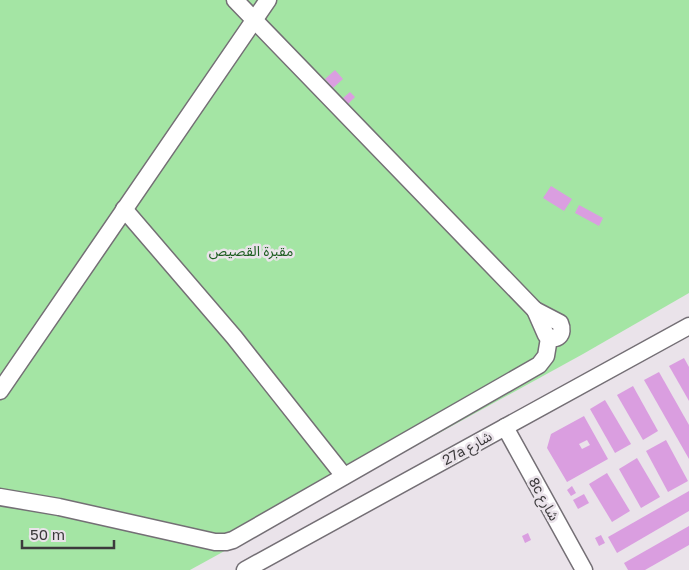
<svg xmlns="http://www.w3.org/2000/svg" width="689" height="570" font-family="'Golos Text','Noto Sans Arabic',sans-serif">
  <rect width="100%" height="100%" fill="#eae3ea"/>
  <path fill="#a4e5a4" d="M0,0H689V293L583,354L190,570H0Z"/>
  <g fill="#da9ee0" fill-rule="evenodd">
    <path d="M335,70L343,79L333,88L325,79Z"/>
    <path d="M350,92L355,97L348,104L343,98Z"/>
    <path d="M551,186L572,199L564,211L543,198Z"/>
    <path d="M579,205L603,218L599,226L575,213Z"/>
    <path d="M684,358L689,367V401L669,366Z"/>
    <path d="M659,372L689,425V459L644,380Z"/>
    <path d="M633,386L658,431L643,440L617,395Z"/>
    <path d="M605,400L631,444L615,453L590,409Z"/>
    <path d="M584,416L608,459L567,482L547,448L551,434ZM587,440L590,445L582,449L579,444Z"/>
    <path d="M666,440L688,481L668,492L646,451Z"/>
    <path d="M637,458L660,497L641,508L619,469Z"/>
    <path d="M607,473L630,511L612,522L589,484Z"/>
    <path d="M572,486L576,493L571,496L567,490Z"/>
    <path d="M689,491V511L617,553L608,537Z"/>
    <path d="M584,494L589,503L578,509L573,500Z"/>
    <path d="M689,526V545L645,570H628L624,563Z"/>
    <path d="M528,533L531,540L525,543L522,536Z"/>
    <path d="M601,535L605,543L599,546L595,538Z"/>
  </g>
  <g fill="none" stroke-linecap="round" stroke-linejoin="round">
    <defs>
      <g id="minor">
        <path d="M235,0L535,310"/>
        <path d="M124,209L234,337L344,476"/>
        <path d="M535,310L560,323C565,334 557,343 546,335Z"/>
        <path d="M0,391L268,0"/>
        <path d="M505,427L584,570"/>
        <path d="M0,497L59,507L215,542H226L233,540L539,365L546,356L549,338"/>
        <path d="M245,570L689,326"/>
      </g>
    </defs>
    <use href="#minor" stroke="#746f75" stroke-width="19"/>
    <use href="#minor" stroke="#fff" stroke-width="16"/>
  </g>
  <g text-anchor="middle" stroke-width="5" stroke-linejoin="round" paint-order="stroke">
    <g font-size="14" fill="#1d5d21" stroke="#eae3ea">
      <text x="251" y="256">مقبرة القصيص</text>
    </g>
    <g font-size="14" fill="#3c3a3c" stroke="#eae3ea">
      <text transform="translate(467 448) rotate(-29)" y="5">27a شارع</text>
      <text transform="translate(544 499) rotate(61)" y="5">8c شارع</text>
    </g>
  </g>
  <path d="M22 540v8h92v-8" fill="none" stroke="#3c3a3c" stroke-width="2.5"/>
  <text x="30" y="540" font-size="15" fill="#3c3a3c" stroke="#eae3ea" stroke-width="4" paint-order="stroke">50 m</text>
</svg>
